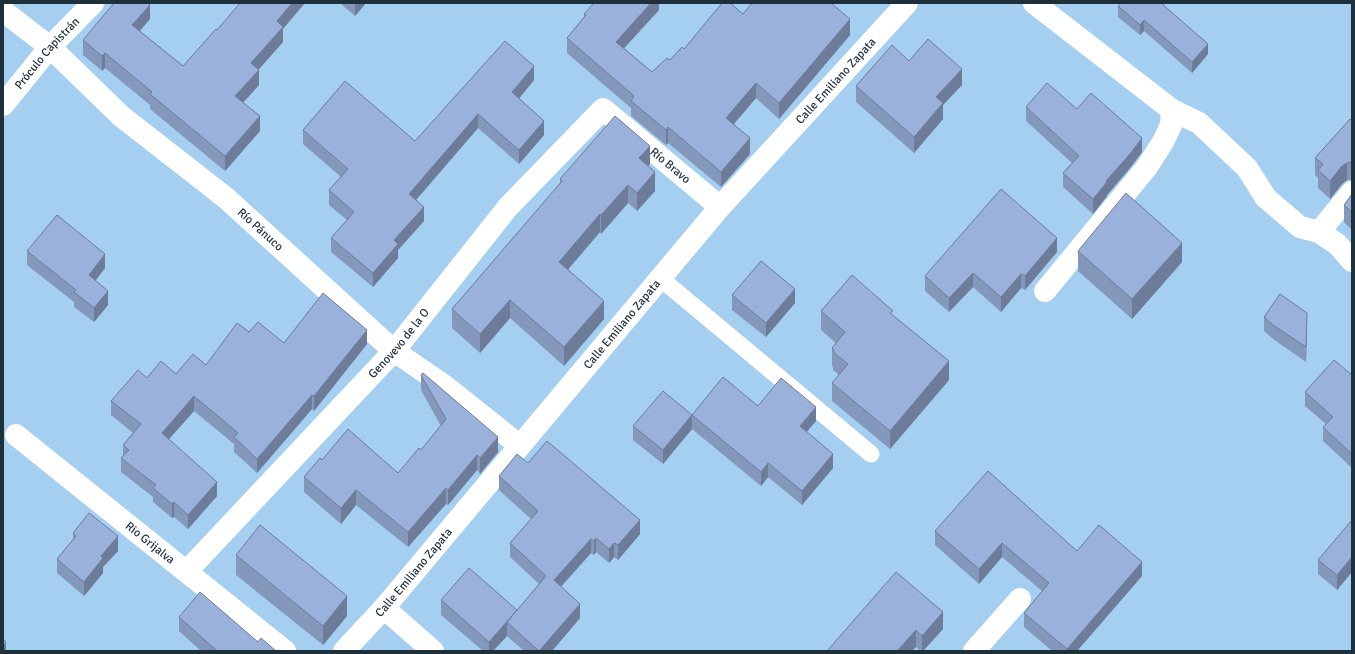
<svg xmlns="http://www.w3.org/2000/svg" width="1355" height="654" font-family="Signika,sans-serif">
  <rect width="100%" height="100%" fill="#a4cff1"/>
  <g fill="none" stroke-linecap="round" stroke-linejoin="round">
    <path stroke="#fff" stroke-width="17" d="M660,278L871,454"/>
    <g stroke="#fff" stroke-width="22">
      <path d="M1034,3L1172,110L1199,123L1247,168L1266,198L1300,227L1319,232L1337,244L1352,261"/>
      <path id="s1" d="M3,11L50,47L121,116L226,198L394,351L445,386L519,445"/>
      <path id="s2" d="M3,105L50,47L93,3"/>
      <path d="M1319,232L1352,192"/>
      <path d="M1045,291L1147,167L1163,142L1171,125L1172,110"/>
      <path id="s3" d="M16,435L285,651"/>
      <path id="s4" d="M187,571L394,351L508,207L603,109L720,207"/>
      <path d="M384,608L433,651"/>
      <path id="s5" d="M344,651L384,608L720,207L907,3"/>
      <path d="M974,651L1020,599"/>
    </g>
  </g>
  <g fill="#8498bc">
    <path d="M340,3H366L355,16Z"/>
    <path d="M659,3V10L624,48L652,72L670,60L684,49L743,14L850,35L779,119L756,98L734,124L750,154L721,187L668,143L666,145L631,116V108L567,53V38L584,17V14Z"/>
    <path d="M1162,3L1208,54L1192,73L1144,31L1140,35L1118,17V6Z"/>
    <path d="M150,19L140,31L183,66L217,30L283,29V42L258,70L259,85L243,103L260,131L225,171L150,109V105L105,68L102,71L83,55V40Z"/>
    <path d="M909,61L962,85L943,105V119L914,153L856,102V86Z"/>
    <path d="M534,80L519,98L544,135L519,164L478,128L416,200L424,221L398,250V258L373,287L331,252V238L347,220L329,205V190L341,177L303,144V130L415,141Z"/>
    <path d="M1026,107L1077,109L1142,152L1130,168L1107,195V196L1093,214L1063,187V173L1072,163L1026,121Z"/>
    <path d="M1352,121V180H1347L1342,184L1330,199L1318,188V178L1315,175V158Z"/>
    <path d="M650,164L648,166L655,191L637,211L628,203L601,234L600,232L568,269L604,319L564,366L510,318L480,353L452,328V309L560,184V179Z"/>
    <path d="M1352,194V230L1344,222V205Z"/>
    <path d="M27,251L105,268L95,281L108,305L94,322L74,307V302L27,265Z"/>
    <path d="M1078,251L1182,262L1132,319L1078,271Z"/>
    <path d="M1057,252L1025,290L1021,288L1001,312L973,287L949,312L925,291V276Z"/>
    <path d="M732,295L795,303L766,337L732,310Z"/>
    <path d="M821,311L893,315L949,380L890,449L832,401V383L839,375L833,370V367L832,366V348L836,343L821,330Z"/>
    <path d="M1264,317L1307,327L1306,362L1273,339L1264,331Z"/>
    <path d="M249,332L284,343L367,344L314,411L312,409L257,473L234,452V444L194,411L169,439L217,496L188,529L174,517L172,518L153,502V497L121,472V458L123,456V445L133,433L111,415V401L147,378L176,374L206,365Z"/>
    <path d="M421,375L498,452L480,474L477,470L448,505L446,504L408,547L356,505L341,524L304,492V477L322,460L398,473L421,450L441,426L421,390Z"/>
    <path d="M1352,375V468L1323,441V427L1326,424L1305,406V392Z"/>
    <path d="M758,406L816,421L806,432L833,468L802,505L768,477L761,486L692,429L663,464L633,440V426L692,415Z"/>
    <path d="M528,463L640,534L618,560L614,557L609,563L596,552L594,555L591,553L561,587L580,618L552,651H524L507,636L493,651H483L441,615V600L517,610L539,584L510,557V543L531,519L499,490V476Z"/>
    <path d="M1352,520V572L1337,590L1318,574V560Z"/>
    <path d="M935,531L1077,551L1142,576L1077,651H1052L1024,627V613L1042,591L1002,557L979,584L935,545Z"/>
    <path d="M73,533L118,551L103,567V573L84,596L57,573V559L73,540Z"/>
    <path d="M236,555L347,616L323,645L236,575Z"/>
    <path d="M896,572L943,629L923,651H920L916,647Z"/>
    <path d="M179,617L258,642L276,651H201L179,631Z"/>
  </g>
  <g fill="#6c7c99">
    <path d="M292,3H305L283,29V42L251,78V63L277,21Z"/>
    <path d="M355,3H366L355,16Z"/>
    <path d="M651,3H659V10L616,57V42Z"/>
    <path d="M150,5V19L132,39V25Z"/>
    <path d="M850,19V35L779,119V103Z"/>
    <path d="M1144,20V31L1140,35V25Z"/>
    <path d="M1208,44V54L1192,73V62Z"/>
    <path d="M105,53V68L102,71V56Z"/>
    <path d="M534,66V80L512,107V92Z"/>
    <path d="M962,69V85L943,105V119L914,153V137L936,97Z"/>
    <path d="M259,70V85L235,111V96Z"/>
    <path d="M756,83V98L726,133V118Z"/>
    <path d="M478,114V128L409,208V194Z"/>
    <path d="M260,116V131L225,171V156Z"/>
    <path d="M544,121V135L519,164V150Z"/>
    <path d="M668,127V143L666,145V130Z"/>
    <path d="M750,138V154L721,187V172Z"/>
    <path d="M1142,138V152L1130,168L1107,195V196L1093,214V199L1106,181Z"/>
    <path d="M650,146V164L639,177V158Z"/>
    <path d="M1347,163V180L1342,184L1330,199V181L1342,166Z"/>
    <path d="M655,172V191L637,211V193Z"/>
    <path d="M628,185V203L601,234V215Z"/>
    <path d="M424,207V221L398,250V258L373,287V273L394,240Z"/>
    <path d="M600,214V232L559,280V262Z"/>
    <path d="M1057,238V252L1025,290V276Z"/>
    <path d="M1182,243V262L1132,319V299Z"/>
    <path d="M105,254V268L89,289V275Z"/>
    <path d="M973,273V287L949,312V298Z"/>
    <path d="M1021,274V288L1001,312V297Z"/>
    <path d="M795,289V303L766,337V323Z"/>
    <path d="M108,291V305L94,322V308Z"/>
    <path d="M510,300V318L480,353V334Z"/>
    <path d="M604,301V319L564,366V347Z"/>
    <path d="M1307,313V327L1306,362V347Z"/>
    <path d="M367,330V344L314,411V396Z"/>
    <path d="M949,361V380L890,449V431Z"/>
    <path d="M312,395V409L257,473V459Z"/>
    <path d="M194,396V411L162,447V433Z"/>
    <path d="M816,407V421L800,440V426Z"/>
    <path d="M692,415V429L663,464V450Z"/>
    <path d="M498,437V452L480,474V458Z"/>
    <path d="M833,454V468L802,505V491Z"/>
    <path d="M477,455V470L448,505V490Z"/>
    <path d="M768,463V477L761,486V472Z"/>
    <path d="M217,482V496L188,529V515Z"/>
    <path d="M446,488V504L408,547V532Z"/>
    <path d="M356,490V505L341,524V508Z"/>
    <path d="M174,502V517L172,518V504Z"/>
    <path d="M640,520V534L618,560V545Z"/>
    <path d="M118,536V551L103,567V573L84,596V582L101,556Z"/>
    <path d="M596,538V552L594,555V541Z"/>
    <path d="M591,539V553L554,594V580Z"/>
    <path d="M614,543V557L609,563V549Z"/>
    <path d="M1002,543V557L979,584V569Z"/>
    <path d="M1352,557V572L1337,590V575Z"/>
    <path d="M1142,562V576L1077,651H1067V649Z"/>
    <path d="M347,596V616L323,645V626Z"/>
    <path d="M580,604V618L552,651H539Z"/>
    <path d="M517,610L507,622V636L493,651H489V642Z"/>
    <path d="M943,612V629L923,651H922V636Z"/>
    <path d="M916,630V647L912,651H897Z"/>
    <path d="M6,642V651H3V646Z"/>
  </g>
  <g fill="#9ab1db" stroke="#6c7c99">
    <path d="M114,3H148L150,5L132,25L183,66L216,29L217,30L240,3H292L277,21L283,27L251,63L259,70L235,96L260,116L225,156L150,94L152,92L105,53L102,56L83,40Z"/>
    <path d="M594,3H651L616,42L652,72L667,58L670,60L682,47L684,49L722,3H730L743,14L752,3H831L850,19L779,103L756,83L726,118L750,138L721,172L668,127L666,130L631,101L634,96L567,38L586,15L584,14Z"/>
    <path d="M1121,3H1161L1208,44L1192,62L1144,20L1140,25L1118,6Z"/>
    <path d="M928,39L962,69L936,97L943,103L914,137L856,86L892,45L909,61Z"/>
    <path d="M505,41L534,66L512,92L544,121L519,150L478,114L409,194L424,207L394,240L398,244L373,273L331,238L354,212L329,190L348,169L303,130L345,81L415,141Z"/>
    <path d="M1047,83L1077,109L1091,93L1142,138L1130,154L1106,181L1107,182L1093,199L1063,173L1079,156L1026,107Z"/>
    <path d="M615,116L650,146L639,158L655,172L637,193L628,185L601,215L600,214L559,262L604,301L564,347L510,300L480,334L452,309L562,181L560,179Z"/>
    <path d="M1350,119L1352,121V162L1347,163L1342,166L1330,181L1318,170L1323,164L1315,158Z"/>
    <path d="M1001,189L1057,238L1025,276L1021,274L1001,297L973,273L949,298L925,276Z"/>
    <path d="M1126,193L1182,243L1132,299L1078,251Z"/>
    <path d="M1352,194V212L1344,205Z"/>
    <path d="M57,215L105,254L89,275L108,291L94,308L74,292L76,290L27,251Z"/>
    <path d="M761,261L795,289L766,323L732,295Z"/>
    <path d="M852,275L893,311L890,313L949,361L890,431L832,383L848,364L833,352L834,350L832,348L845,332L821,311Z"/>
    <path d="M323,293L367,330L314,396L312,395L257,459L234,437L238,433L194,396L162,433L217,482L188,515L174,502L172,504L153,488L156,485L121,458L129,450L123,445L141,424L111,401L138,370L147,378L161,361L176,374L193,354L206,365L237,323L249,332L258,322L284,343Z"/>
    <path d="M1280,294L1307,313L1306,347L1273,325L1264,317Z"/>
    <path d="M1334,360L1352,375V454L1323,427L1333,417L1305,392Z"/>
    <path d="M423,373L498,437L480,458L477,455L448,490L446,488L408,532L356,490L341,508L304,477L320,458L322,460L348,429L398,473L419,448L421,450L446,419L421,375Z"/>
    <path d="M723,377L758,406L781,378L816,407L800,426L833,454L802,491L768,463L761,472L692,415Z"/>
    <path d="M663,391L692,415L663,450L633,426Z"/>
    <path d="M547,441L640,520L618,545L614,543L609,549L596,538L594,541L591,539L554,580L580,604L539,651L507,622L546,576L510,543L538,511L499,476L517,454L528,463Z"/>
    <path d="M988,471L1077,551L1099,525L1142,562L1067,649L1024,613L1049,583L1002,543L979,569L935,531Z"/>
    <path d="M89,513L118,536L101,556L103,558L84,582L57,559L76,536L73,533Z"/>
    <path d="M1352,520V557L1337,575L1318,560Z"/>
    <path d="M260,525L347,596L323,626L236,555Z"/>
    <path d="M469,568L517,610L489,642L441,600Z"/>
    <path d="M896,572L943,612L922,636L916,630L897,651H827Z"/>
    <path d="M200,592L258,642L261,638L276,651H217L179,617Z"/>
    <path d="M3,639L6,642L3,646Z"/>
  </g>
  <g text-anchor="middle" stroke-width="4" stroke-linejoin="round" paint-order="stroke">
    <g font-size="12" fill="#1f303d" stroke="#a4cff1">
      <text dy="4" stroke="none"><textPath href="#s2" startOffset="68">Próculo Capistrán</textPath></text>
      <text dy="4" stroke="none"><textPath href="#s5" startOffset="753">Calle Emiliano Zapata</textPath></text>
      <text dy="4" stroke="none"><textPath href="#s4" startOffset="710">Río Bravo</textPath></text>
      <text dy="4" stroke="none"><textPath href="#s1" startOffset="338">Río Pánuco</textPath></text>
      <text dy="4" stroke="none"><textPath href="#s5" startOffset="429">Calle Emiliano Zapata</textPath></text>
      <text dy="4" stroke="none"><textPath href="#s4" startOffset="311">Genovevo de la O</textPath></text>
      <text dy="4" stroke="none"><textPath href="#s3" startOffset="172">Rio Grijalva</textPath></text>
      <text dy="4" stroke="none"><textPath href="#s5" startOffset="105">Calle Emiliano Zapata</textPath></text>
    </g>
  </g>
  <rect width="1355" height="654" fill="none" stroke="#1f303d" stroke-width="8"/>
</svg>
